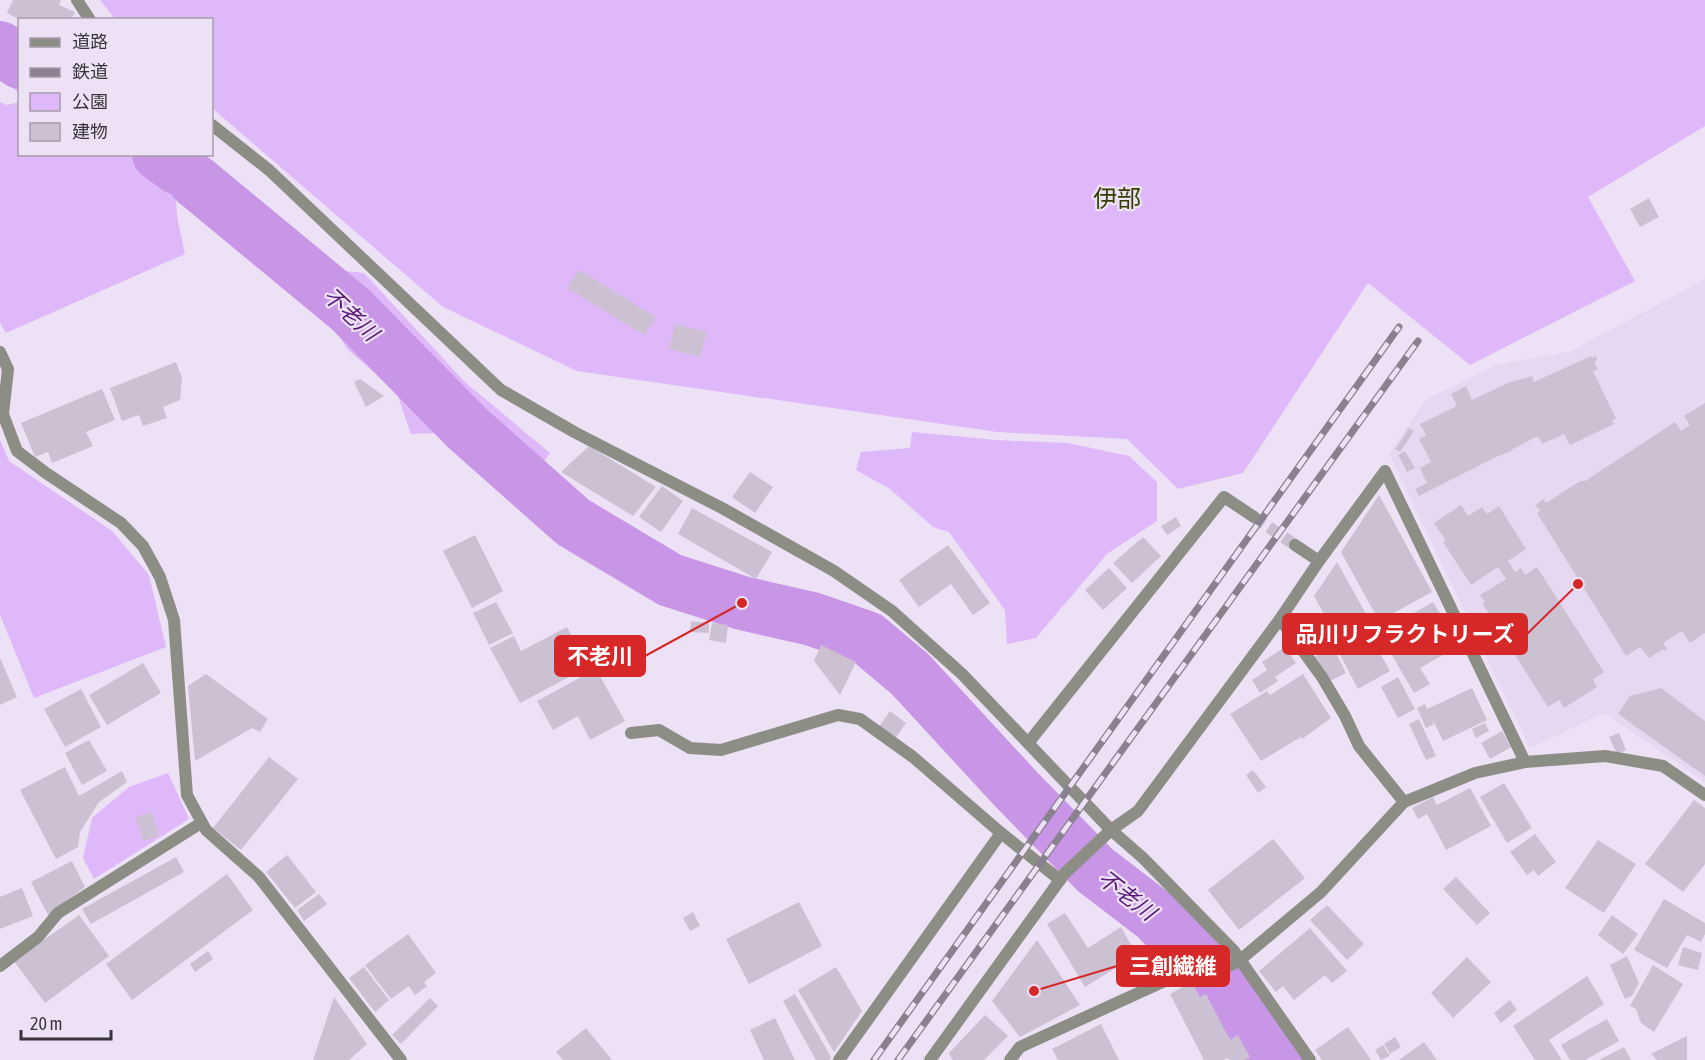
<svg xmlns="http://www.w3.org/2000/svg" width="1705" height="1060" font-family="'Asap Condensed','Noto Sans JP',sans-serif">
  <rect width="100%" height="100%" fill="#ede2f5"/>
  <path fill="#e7d8f2" d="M1705,279V782L1604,713L1530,748L1389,454L1426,399L1496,365L1571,351Z"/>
  <g fill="#dfb8f9">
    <path d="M100,0H1705V126L1588,197L1635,281L1470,365L1368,283L1243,473L1178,489L1127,439L997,432L577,371L443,307L212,108V20L115,19Z"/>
    <path d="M0,23L19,44V93L0,78Z"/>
    <path d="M0,102L7,105L19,102L20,154L171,155L178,222L185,254L6,333L0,323Z"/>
    <path d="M337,270L364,273L465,382L550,453L539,468L514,487L443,433L411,434L396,391L347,349L316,296Z"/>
    <path d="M912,432L997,440L1068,443L1129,456L1157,482V521L1107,554L1036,638L1007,644L1005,610L949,532L933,527L890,489L856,470L861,452L910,448Z"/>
    <path d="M0,440L9,461L112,531L149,575L166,647L34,698L0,615Z"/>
    <path d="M168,773L189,819L94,879L83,858L92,818L129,787Z"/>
  </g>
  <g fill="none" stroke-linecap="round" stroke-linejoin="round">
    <g stroke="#c895e7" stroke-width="54">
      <path d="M0,48L20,62"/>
      <path d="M159,154L178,168"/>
      <path d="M195,181L351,310L467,428L573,522L670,580L742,603L812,619L867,638L910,674L1015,788L1095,870L1155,916L1236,999L1276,1060"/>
    </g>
  </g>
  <g fill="#ccc1d3">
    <path d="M13,0H61L59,5L75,12L71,20H21L7,13Z"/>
    <path d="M1649,198L1659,217L1640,227L1630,209Z"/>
    <path d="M579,270L656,317L644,335L567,288Z"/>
    <path d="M675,324L707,332L700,357L669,349Z"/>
    <path d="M1591,356L1592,358L1596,356L1597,360L1594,362L1598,369L1593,371L1616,419L1612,420L1614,424L1570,445L1564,434L1542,444L1538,436L1511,450L1512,451L1496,457L1419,496L1415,489L1427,483L1420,468L1431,462L1419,439L1426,435L1420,424L1457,406L1451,394L1466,386L1472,400L1508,383L1532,376L1534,382Z"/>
    <path d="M176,362L182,378L180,400L163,407L167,418L143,426L139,415L122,421L110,388Z"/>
    <path d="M360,379L384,396L366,407L354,382Z"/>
    <path d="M102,389L115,420L86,432L93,446L52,463L48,452L35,457L21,423Z"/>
    <path d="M1705,403V633L1690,643L1682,631L1663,643L1667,650H1662L1649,658L1640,647L1626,656L1537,513L1540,510L1535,505L1544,499L1546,503L1580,481H1585L1675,422L1681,431L1690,425L1684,416Z"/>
    <path d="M1409,428L1414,431L1400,452L1395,449Z"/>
    <path d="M589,446L656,487L633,516L561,472Z"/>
    <path d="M1405,451L1415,468L1407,472L1398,455Z"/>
    <path d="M750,472L773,487L755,513L732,497Z"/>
    <path d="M662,486L683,501L661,532L639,517Z"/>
    <path d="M1379,495L1432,592L1379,621L1341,552Z"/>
    <path d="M1461,505L1468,516L1482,507L1487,514L1499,506L1526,549L1508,561L1515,572L1521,568L1525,575L1537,567L1604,672L1593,679L1597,687L1564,708L1559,700L1548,707L1482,603L1485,602L1480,595L1506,579L1498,567L1471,585L1443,542L1446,541L1434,523Z"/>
    <path d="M692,508L772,552L756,579L678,534Z"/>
    <path d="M1176,517L1181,526L1167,535L1161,526Z"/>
    <path d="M475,535L503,591L472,608L443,551Z"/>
    <path d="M1143,537L1161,556L1132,583L1113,563Z"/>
    <path d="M948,545L990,603L973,615L951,584L919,607L899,580Z"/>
    <path d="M1337,562L1370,621L1337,638L1314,596Z"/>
    <path d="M1109,568L1127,588L1103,610L1085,590Z"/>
    <path d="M496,602L513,633L489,645L473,613Z"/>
    <path d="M1433,602L1459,646L1420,668L1430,684L1414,693L1379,633Z"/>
    <path d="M691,621L709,623V633L690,632Z"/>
    <path d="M712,623L728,625L726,643L709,640Z"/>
    <path d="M567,627L588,667L520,703L490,648L514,636L521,651Z"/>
    <path d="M1369,634L1390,671L1358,689L1338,651Z"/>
    <path d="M821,645L856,662L840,695L814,661Z"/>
    <path d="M1285,647L1296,663L1275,677L1278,681L1260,693L1252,680L1267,670L1262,662Z"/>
    <path d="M1333,647L1346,673L1328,682L1314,657Z"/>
    <path d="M0,658L17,697L0,705Z"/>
    <path d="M143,663L161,693L107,725L89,695Z"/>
    <path d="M596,669L625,721L590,740L578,716L553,730L537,701Z"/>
    <path d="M206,674L268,719L260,732L252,728L195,761L188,686Z"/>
    <path d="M1303,674L1331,718L1302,739L1301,737L1261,761L1230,714L1267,691L1270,695Z"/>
    <path d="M1398,677L1415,709L1398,718L1381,687Z"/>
    <path d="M1472,688L1487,720L1443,741L1430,714L1434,724L1426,728L1417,708L1425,704L1427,709Z"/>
    <path d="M1661,688L1705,721V776L1618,714L1630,696Z"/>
    <path d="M81,689L101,727L65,747L44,709Z"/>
    <path d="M890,711L906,723L894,740L878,728Z"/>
    <path d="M1419,719L1436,756L1426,760L1409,724Z"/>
    <path d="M1485,723L1489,731L1476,738L1472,729Z"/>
    <path d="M1502,731L1511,747L1490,759L1481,743Z"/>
    <path d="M1619,733L1626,750L1617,754L1609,737Z"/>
    <path d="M89,740L107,771L82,785L65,753Z"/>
    <path d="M269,757L298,779L241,850L213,828Z"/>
    <path d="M65,767L79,796L122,771L127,782L99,802L80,832L78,847L56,859L20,790Z"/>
    <path d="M1253,770L1266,787L1258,793L1246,775Z"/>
    <path d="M1504,783L1532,828L1507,843L1480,797Z"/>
    <path d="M1470,788L1491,826L1446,850L1427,814L1418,819L1412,808L1433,797L1437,805Z"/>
    <path d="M1694,800L1705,808V864L1683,892L1645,864Z"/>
    <path d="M152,812L159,836L143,841L136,817Z"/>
    <path d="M1535,834L1556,862L1538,876L1534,870L1527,875L1510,852Z"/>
    <path d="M1273,839L1305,878L1239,930L1208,890Z"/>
    <path d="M1598,840L1636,864L1604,913L1565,888Z"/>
    <path d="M287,855L316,892L295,908L266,872Z"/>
    <path d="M176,857L184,872L91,924L82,909Z"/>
    <path d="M72,861L85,887L48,915L31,882Z"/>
    <path d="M227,874L253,910L132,1000L106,964Z"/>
    <path d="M1456,877L1490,913L1477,925L1443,889Z"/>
    <path d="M22,888L33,916L0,929V897Z"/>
    <path d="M319,894L327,904L304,921L297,910Z"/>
    <path d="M1664,899L1705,923V934L1701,942L1687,935L1667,968L1634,950Z"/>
    <path d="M799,902L822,946L749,984L726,939Z"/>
    <path d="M1327,905L1364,944L1347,960L1310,920Z"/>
    <path d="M693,912L700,926L690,931L683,918Z"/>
    <path d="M1065,913L1088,948L1121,927L1137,955L1085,987L1047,924Z"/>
    <path d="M79,915L109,956L45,1003L14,961Z"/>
    <path d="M1612,915L1638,934L1623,954L1598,935Z"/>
    <path d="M1310,928L1347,971L1332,983L1325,975L1294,1000L1283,986L1276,992L1259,971Z"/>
    <path d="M408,934L436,973L424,982L427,986L415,995L409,986L391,999L365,965Z"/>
    <path d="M1037,940L1080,1005L1020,1037L992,1001Z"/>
    <path d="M1683,947L1702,953L1698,970L1678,965Z"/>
    <path d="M208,951L213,959L195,972L190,964Z"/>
    <path d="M1627,956L1639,983L1632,996L1625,999L1610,965Z"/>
    <path d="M1467,957L1491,982L1453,1018L1431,993Z"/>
    <path d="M1653,965L1683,984L1654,1032L1641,1023L1636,1009L1630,1006Z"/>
    <path d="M364,967L389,1000L375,1012L349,978Z"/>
    <path d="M836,967L862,1011L834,1052L798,990Z"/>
    <path d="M1587,976L1604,1004L1549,1040L1562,1060H1535L1513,1026Z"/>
    <path d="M1192,982L1200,997L1206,994L1230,1040L1238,1035L1250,1057L1245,1060H1229L1228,1058L1223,1060H1204L1170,994Z"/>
    <path d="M795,994L831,1057L829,1060H816L783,1001Z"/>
    <path d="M334,997L367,1044L349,1060H313Z"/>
    <path d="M430,998L438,1006L401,1044L392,1035Z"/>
    <path d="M1510,1000L1517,1010L1501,1023L1494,1013Z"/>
    <path d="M985,1015L1008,1036L984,1060H953L949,1053Z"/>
    <path d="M775,1018L795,1060H764L750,1030Z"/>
    <path d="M1607,1019L1619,1041L1585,1060H1570L1561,1045Z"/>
    <path d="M1101,1024L1119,1060H1058L1052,1049Z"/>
    <path d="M1348,1027L1371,1060H1322L1315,1050Z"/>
    <path d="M586,1028L612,1060H563L556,1052Z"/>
    <path d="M1687,1036V1060H1657L1651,1054Z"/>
    <path d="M1395,1037L1401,1047L1390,1054L1384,1044Z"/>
    <path d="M1424,1042L1437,1060H1399Z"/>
    <path d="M1383,1045L1390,1056L1381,1060L1375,1050Z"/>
    <path d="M1624,1047L1631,1060H1599Z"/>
  </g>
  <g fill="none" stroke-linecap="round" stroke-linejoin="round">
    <path stroke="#c9bfd0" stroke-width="12" stroke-dasharray="12 6" stroke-linecap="butt" d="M1254,517L1295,545"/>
    <g stroke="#8c8e86" stroke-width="12">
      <path d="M1319,561L1385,471L1525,762L1605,756L1663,766L1705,795"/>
      <path d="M1280,619L1322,677L1345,716L1359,746L1404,802"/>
      <path d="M631,733L659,730L690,748L721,750L838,715L860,719L913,757L1001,833"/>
      <path d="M0,966L38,937L58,913L201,823"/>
      <path d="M1010,1060L1020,1047L1180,974L1231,965L1240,960"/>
    </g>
    <g stroke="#8c8e86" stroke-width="12">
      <path d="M77,0L90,20"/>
      <path d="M212,125L269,170L501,390L576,433L722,508L834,571L892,611L962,674L1111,830L1143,858L1234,951L1310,1060"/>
      <path d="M0,352L8,369L3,414L17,451L46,473L121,523L143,546L160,577L174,620L187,795L206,830L259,877L401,1060"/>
      <path d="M1029,742L1224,497L1254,517"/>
      <path d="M1240,960L1321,892L1404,802L1475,773L1525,762"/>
      <path d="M839,1060L1001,833L1060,880"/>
      <path d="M930,1060L1065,873L1111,830L1138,811L1280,619L1319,561L1295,545"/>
    </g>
    <defs>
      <g id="rail">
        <path d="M874,1060L1399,327"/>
        <path d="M898,1060L1418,341"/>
      </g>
    </defs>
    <use href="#rail" stroke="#89828e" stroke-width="7"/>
    <use href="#rail" stroke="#ede2f5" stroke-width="4.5" stroke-dasharray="14" stroke-linecap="butt"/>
  </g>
  <g text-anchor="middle" stroke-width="4.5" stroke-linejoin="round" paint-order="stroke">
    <g font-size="22" font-style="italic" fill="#5a1979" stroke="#ede2f5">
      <text transform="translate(351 314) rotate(43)" y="8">不老川</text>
      <text transform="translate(1127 895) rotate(38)" y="8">不老川</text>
    </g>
    <g font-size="24" fill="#343e00" stroke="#ede2f5">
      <text x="1117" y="207">伊部</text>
    </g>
  </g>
  <path fill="none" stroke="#d62828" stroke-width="2" d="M1578 584L1527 634M742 603L645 656M1034 991L1117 966"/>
  <g fill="#d62828" stroke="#ede2f5" stroke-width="2">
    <circle cx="1578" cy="584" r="6"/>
    <circle cx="742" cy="603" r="6"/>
    <circle cx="1034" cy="991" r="6"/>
  </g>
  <g fill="#d62828" stroke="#d62828" stroke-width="2">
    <rect x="1283" y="614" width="244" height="40" rx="6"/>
    <rect x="555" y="636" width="90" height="40" rx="6"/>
    <rect x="1117" y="946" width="112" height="40" rx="6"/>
  </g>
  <g font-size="22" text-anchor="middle" font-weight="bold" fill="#fff">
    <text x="1405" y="642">品川リフラクトリーズ</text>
    <text x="600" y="664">不老川</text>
    <text x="1173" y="974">三創繊維</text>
  </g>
  <rect x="18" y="18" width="195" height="138" fill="#ede2f5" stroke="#a59cab" stroke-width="1.5"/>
  <rect x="30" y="38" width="30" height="9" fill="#8c8e86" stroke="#a59cab" stroke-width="1.5"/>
  <text x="72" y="48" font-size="18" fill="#38343b">道路</text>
  <rect x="30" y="68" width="30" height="9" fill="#89828e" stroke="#a59cab" stroke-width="1.5"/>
  <text x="72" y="78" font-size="18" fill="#38343b">鉄道</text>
  <rect x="30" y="93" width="30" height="18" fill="#dfb8f9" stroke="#a59cab" stroke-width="1.5"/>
  <text x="72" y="108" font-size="18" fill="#38343b">公園</text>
  <rect x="30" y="123" width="30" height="18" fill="#ccc1d3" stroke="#a59cab" stroke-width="1.5"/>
  <text x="72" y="138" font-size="18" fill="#38343b">建物</text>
  <path d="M21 1030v9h90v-9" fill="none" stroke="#38343b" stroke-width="3"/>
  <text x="30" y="1030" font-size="18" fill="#38343b" stroke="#ede2f5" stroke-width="4.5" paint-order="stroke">20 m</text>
</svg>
